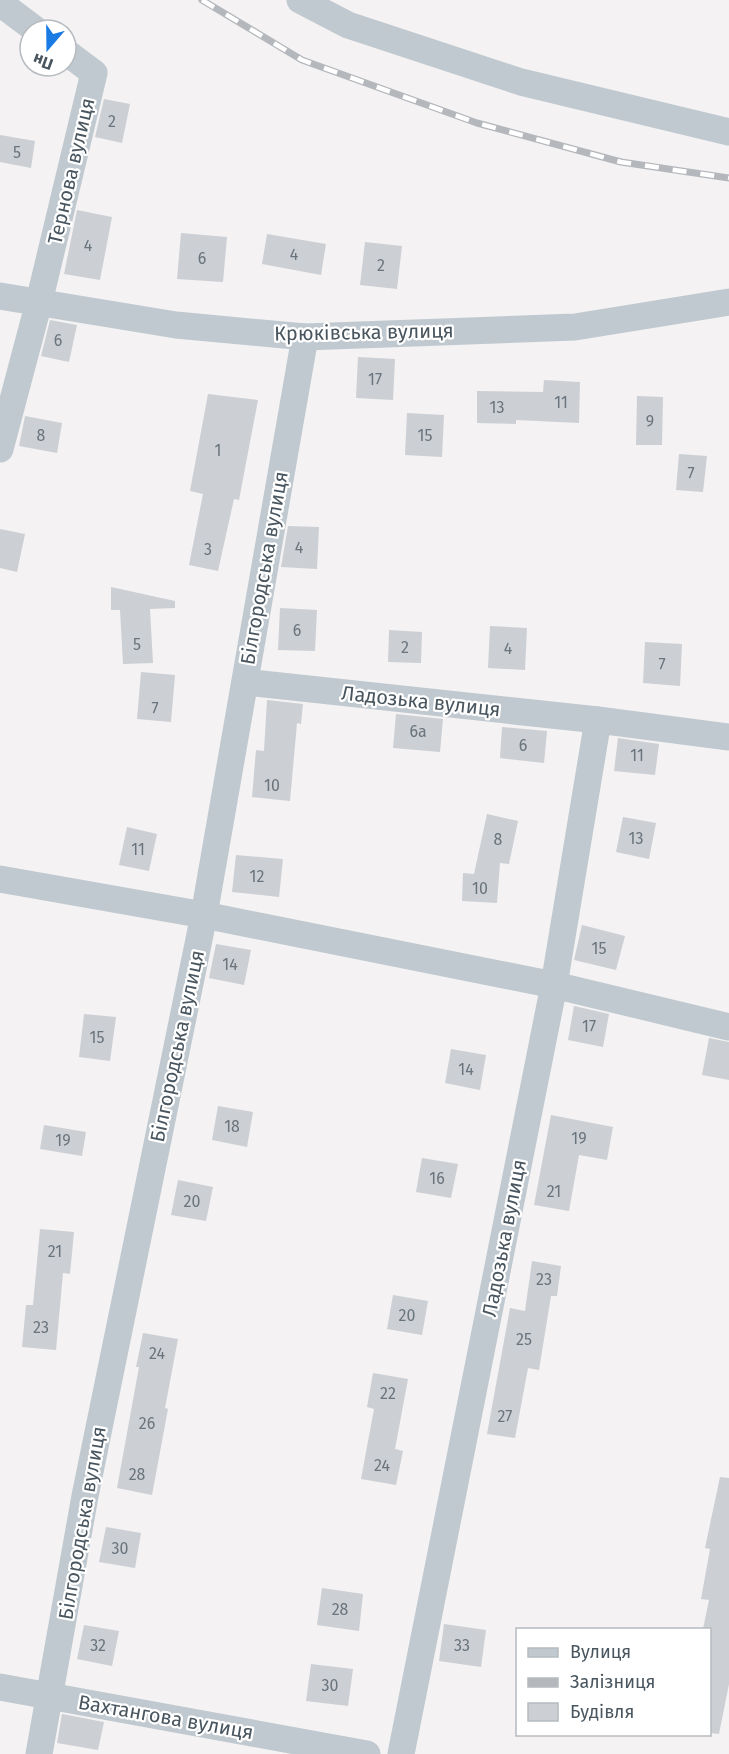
<svg xmlns="http://www.w3.org/2000/svg" width="729" height="1754" font-family="'Fira Sans',sans-serif">
  <rect width="100%" height="100%" fill="#f4f2f2"/>
  <g fill="#cccfd4">
    <path d="M104,99L130,104L122,143L95,137Z"/>
    <path d="M0,135L35,141L31,168L0,162Z"/>
    <path d="M77,210L112,217L100,280L64,274Z"/>
    <path d="M181,233L227,237L223,282L177,279Z"/>
    <path d="M267,234L326,244L321,275L262,264Z"/>
    <path d="M365,242L402,246L397,289L360,285Z"/>
    <path d="M50,320L77,325L69,362L41,356Z"/>
    <path d="M358,357L395,359L393,400L356,398Z"/>
    <path d="M544,380L580,382L579,423L516,420V424L477,423V391L543,392Z"/>
    <path d="M208,394L258,400L239,500L234,499L218,571L189,565L203,494L190,491Z"/>
    <path d="M637,396L663,397L662,445H636Z"/>
    <path d="M407,413L444,415L442,457L405,455Z"/>
    <path d="M25,416L62,423L57,453L19,446Z"/>
    <path d="M679,454L707,456L703,492L676,490Z"/>
    <path d="M288,526L319,527L317,569L281,567Z"/>
    <path d="M0,529L25,534L17,572L0,568Z"/>
    <path d="M111,587L175,601V608L150,609L153,663L123,664L120,610H111Z"/>
    <path d="M280,608L317,610L315,651L278,650Z"/>
    <path d="M490,626L527,628L525,670L488,668Z"/>
    <path d="M389,630L422,632L421,663L388,662Z"/>
    <path d="M645,642L682,644L680,686L643,683Z"/>
    <path d="M141,672L175,675L171,722L137,719Z"/>
    <path d="M267,700L303,704L301,724L297,723L290,801L252,797L256,750L264,751Z"/>
    <path d="M396,714L443,719L440,752L393,748Z"/>
    <path d="M502,727L547,731L544,763L500,758Z"/>
    <path d="M618,738L659,744L655,775L614,771Z"/>
    <path d="M487,814L518,821L509,864L500,863L497,903L462,901L463,873L474,874Z"/>
    <path d="M623,817L656,823L649,859L616,852Z"/>
    <path d="M127,827L157,834L149,871L119,865Z"/>
    <path d="M236,855L283,859L279,897L232,892Z"/>
    <path d="M582,925L625,936L616,970L574,960Z"/>
    <path d="M216,944L251,950L244,985L209,978Z"/>
    <path d="M574,1006L609,1014L603,1047L568,1040Z"/>
    <path d="M84,1014L116,1017L110,1061L79,1057Z"/>
    <path d="M709,1038L729,1042V1080L702,1075Z"/>
    <path d="M451,1049L486,1055L480,1090L445,1083Z"/>
    <path d="M218,1106L253,1112L247,1147L212,1140Z"/>
    <path d="M551,1115L613,1127L607,1160L579,1155L569,1211L534,1205Z"/>
    <path d="M44,1125L86,1132L82,1156L40,1149Z"/>
    <path d="M422,1158L458,1164L451,1198L416,1192Z"/>
    <path d="M178,1180L213,1187L206,1221L171,1215Z"/>
    <path d="M40,1229L74,1232L70,1274L63,1273L56,1350L22,1347L26,1305H33Z"/>
    <path d="M532,1261L561,1266L557,1296H551L539,1370L528,1368L515,1438L487,1434L510,1308L525,1311Z"/>
    <path d="M393,1295L428,1301L422,1335L387,1329Z"/>
    <path d="M143,1333L178,1339L165,1408L168,1409L152,1495L117,1488L139,1367H136Z"/>
    <path d="M373,1373L408,1379L395,1449L403,1451L396,1485L361,1479L374,1409L367,1407Z"/>
    <path d="M720,1477L729,1478V1684L719,1734L710,1733V1629H703L709,1600L701,1599L710,1549L705,1548Z"/>
    <path d="M106,1527L141,1533L135,1568L99,1562Z"/>
    <path d="M322,1588L363,1594L359,1631L317,1625Z"/>
    <path d="M444,1624L486,1630L481,1667L439,1661Z"/>
    <path d="M84,1625L119,1631L112,1666L77,1659Z"/>
    <path d="M311,1664L353,1669L348,1706L306,1701Z"/>
    <path d="M62,1714L104,1722L98,1750L57,1743Z"/>
  </g>
  <g fill="none" stroke-linecap="round" stroke-linejoin="round">
    <g stroke="#c0c9d0" stroke-width="27">
      <path d="M300,0L348,25L521,82L729,132"/>
      <path d="M0,3L36,30"/>
      <path d="M0,296L176,325L305,337L575,327L729,302"/>
      <path d="M0,449L39,302L94,73L66,52"/>
      <path d="M245,682L598,720L729,737"/>
      <path d="M0,879L204,915L554,985L729,1027"/>
      <path d="M0,1687L367,1754"/>
      <path d="M39,1754L85,1496L204,915L305,337"/>
      <path d="M401,1754L554,985L598,720"/>
    </g>
    <defs>
      <path id="rail" d="M202,0L302,60L477,123L621,162L729,178"/>
    </defs>
    <use href="#rail" stroke="#b4b7bc" stroke-width="7"/>
    <use href="#rail" stroke="#fff" stroke-width="4.5" stroke-dasharray="14" stroke-linecap="butt"/>
  </g>
  <g text-anchor="middle" stroke-width="4.5" stroke-linejoin="round" paint-order="stroke">
    <g font-size="16" fill="#6a747c">
      <text x="112" y="127">2</text>
      <text x="17" y="158">5</text>
      <text x="88" y="251">4</text>
      <text x="294" y="260">4</text>
      <text x="202" y="264">6</text>
      <text x="381" y="271">2</text>
      <text x="58" y="346">6</text>
      <text x="375" y="385">17</text>
      <text x="561" y="408">11</text>
      <text x="497" y="413">13</text>
      <text x="650" y="427">9</text>
      <text x="41" y="441">8</text>
      <text x="425" y="441">15</text>
      <text x="218" y="456">1</text>
      <text x="691" y="479">7</text>
      <text x="299" y="553">4</text>
      <text x="208" y="555">3</text>
      <text x="297" y="636">6</text>
      <text x="137" y="650">5</text>
      <text x="405" y="653">2</text>
      <text x="508" y="654">4</text>
      <text x="662" y="670">7</text>
      <text x="155" y="714">7</text>
      <text x="418" y="737">6а</text>
      <text x="523" y="751">6</text>
      <text x="637" y="761">11</text>
      <text x="272" y="791">10</text>
      <text x="636" y="844">13</text>
      <text x="498" y="845">8</text>
      <text x="138" y="855">11</text>
      <text x="257" y="882">12</text>
      <text x="480" y="894">10</text>
      <text x="599" y="954">15</text>
      <text x="230" y="970">14</text>
      <text x="589" y="1032">17</text>
      <text x="97" y="1043">15</text>
      <text x="466" y="1075">14</text>
      <text x="232" y="1132">18</text>
      <text x="579" y="1144">19</text>
      <text x="63" y="1146">19</text>
      <text x="437" y="1184">16</text>
      <text x="554" y="1197">21</text>
      <text x="192" y="1207">20</text>
      <text x="55" y="1257">21</text>
      <text x="544" y="1285">23</text>
      <text x="407" y="1321">20</text>
      <text x="41" y="1333">23</text>
      <text x="524" y="1345">25</text>
      <text x="157" y="1359">24</text>
      <text x="388" y="1399">22</text>
      <text x="505" y="1422">27</text>
      <text x="147" y="1429">26</text>
      <text x="382" y="1471">24</text>
      <text x="137" y="1480">28</text>
      <text x="120" y="1554">30</text>
      <text x="340" y="1615">28</text>
      <text x="98" y="1651">32</text>
      <text x="462" y="1651">33</text>
      <text x="330" y="1691">30</text>
    </g>
    <g font-size="20" fill="#49565f" stroke="#fff">
      <text transform="translate(71 171) rotate(-77)" y="7">Тернова вулиця</text>
      <text transform="translate(364 332) rotate(-1)" y="7">Крюківська вулиця</text>
      <text transform="translate(264 568) rotate(-80)" y="7">Білгородська вулиця</text>
      <text transform="translate(421 701) rotate(6)" y="7">Ладозька вулиця</text>
      <text transform="translate(177 1046) rotate(-78)" y="7">Білгородська вулиця</text>
      <text transform="translate(504 1238) rotate(-79)" y="7">Ладозька вулиця</text>
      <text transform="translate(82 1523) rotate(-80)" y="7">Білгородська вулиця</text>
      <text transform="translate(166 1717) rotate(10)" y="7">Вахтангова вулиця</text>
    </g>
  </g>
  <rect x="516" y="1628" width="195" height="108" fill="#ffffff" stroke="#b6bbbf" stroke-width="1.5"/>
  <rect x="528" y="1648" width="30" height="9" fill="#c0c9d0" stroke="#b6bbbf" stroke-width="1.5"/>
  <text x="570" y="1658" font-size="18" fill="#49565f">Вулиця</text>
  <rect x="528" y="1678" width="30" height="9" fill="#b4b7bc" stroke="#b6bbbf" stroke-width="1.5"/>
  <text x="570" y="1688" font-size="18" fill="#49565f">Залізниця</text>
  <rect x="528" y="1703" width="30" height="18" fill="#cccfd4" stroke="#b6bbbf" stroke-width="1.5"/>
  <text x="570" y="1718" font-size="18" fill="#49565f">Будівля</text>
  <g transform="translate(48 48) rotate(200)"><circle r="28" fill="#ffffff" stroke="#b6bbbf" stroke-width="1.5"/>
  <path d="M0-4.5L10 22L0 15L-10 22Z" fill="#1a7be5"/>
  <text y="-9" font-size="16" font-weight="bold" text-anchor="middle" fill="#49565f">Пн</text>
  </g>
</svg>
